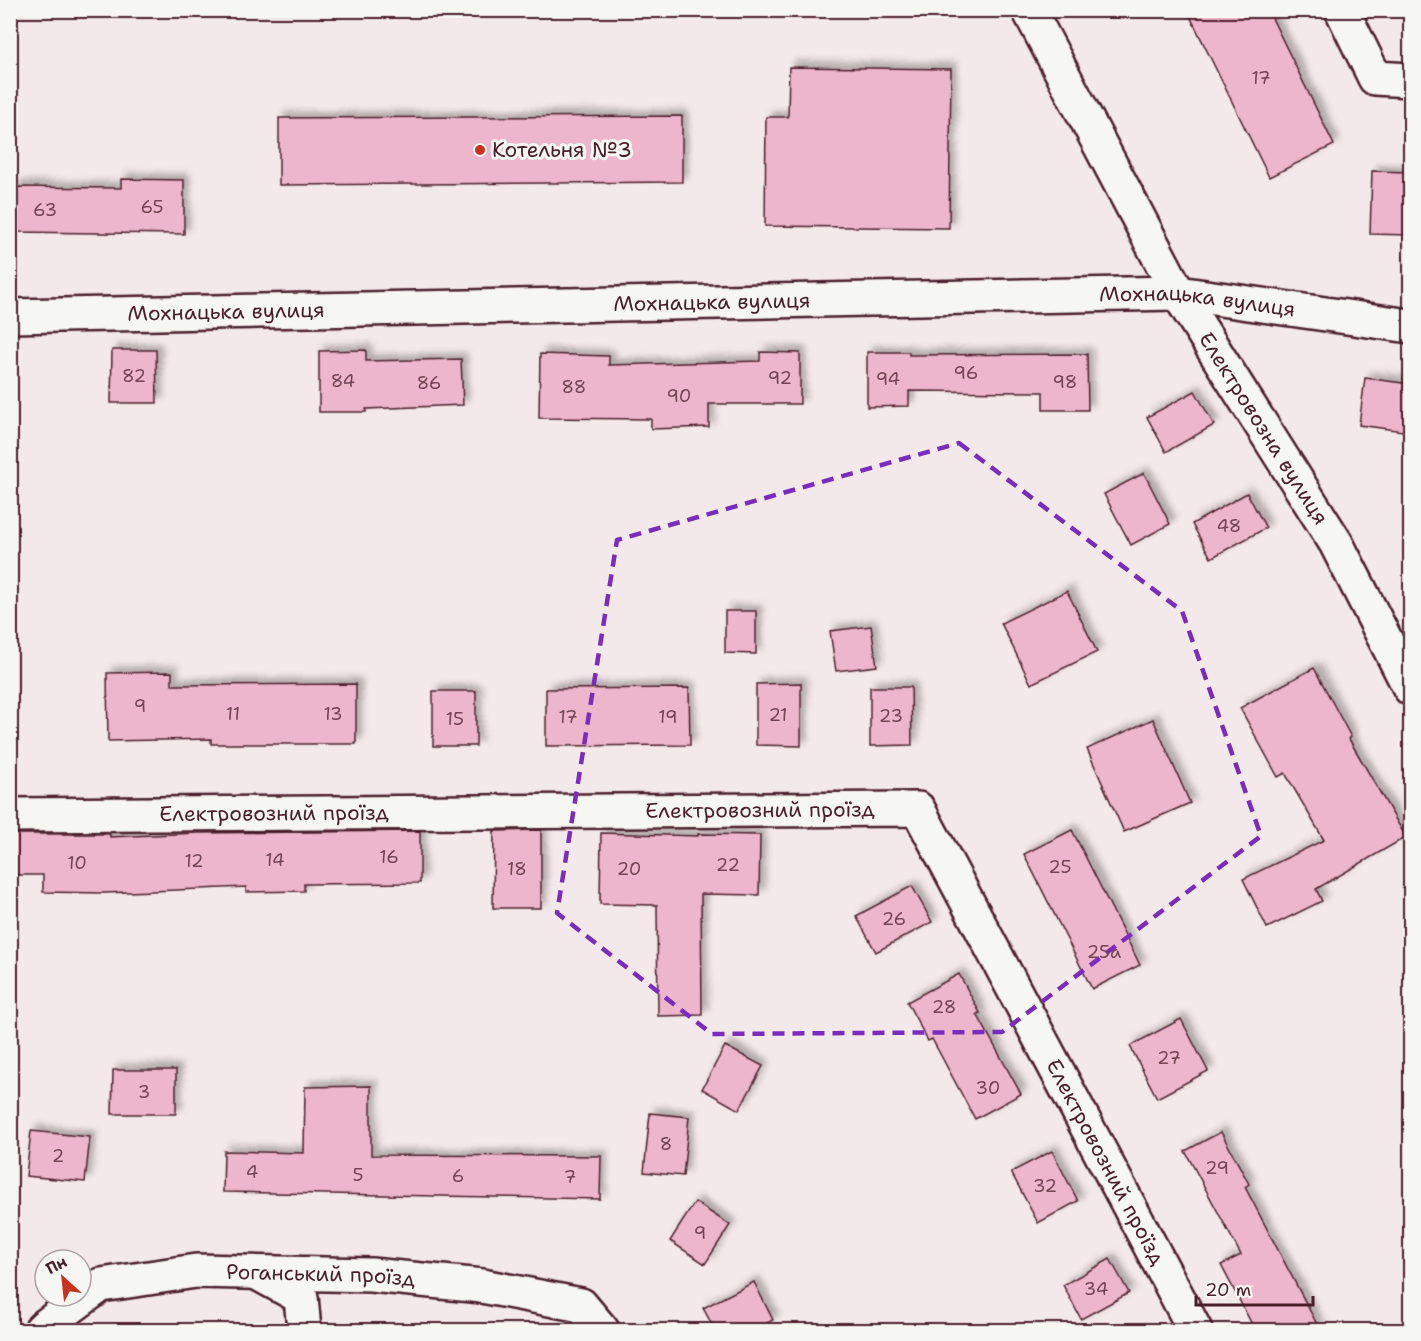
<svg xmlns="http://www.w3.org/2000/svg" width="1421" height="1341" font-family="'Shantell Sans',sans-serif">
  <defs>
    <filter id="shadow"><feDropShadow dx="5.5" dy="-5.5" stdDeviation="3" flood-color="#0004"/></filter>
  </defs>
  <rect width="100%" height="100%" fill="#f4e9ea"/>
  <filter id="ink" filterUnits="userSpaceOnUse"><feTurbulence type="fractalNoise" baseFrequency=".0167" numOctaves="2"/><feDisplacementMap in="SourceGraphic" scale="12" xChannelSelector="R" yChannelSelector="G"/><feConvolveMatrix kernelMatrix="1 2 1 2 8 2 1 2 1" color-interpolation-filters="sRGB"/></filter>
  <g filter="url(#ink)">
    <g fill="#eeb6cc" stroke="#4a1f2b" stroke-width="1.5" filter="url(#shadow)">
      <path d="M1187,10H1268L1334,145L1269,177Z"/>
      <path d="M789,67L951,69L949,228L765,226L766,117H788Z"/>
      <path d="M682,116V182L279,185V118Z"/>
      <path d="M1372,171L1410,172V235L1370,234Z"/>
      <path d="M121,179L184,180V234L13,232V187L121,188Z"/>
      <path d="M112,350H156L157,403H111Z"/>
      <path d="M366,350V361L461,359L463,405L366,409V412H319V351Z"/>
      <path d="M760,352L800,353V404H709V427L651,429V419L539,418L540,354L609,356V365L760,361Z"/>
      <path d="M867,352H909V355L1087,354L1088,410H1043V392L909,391V406L867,407Z"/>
      <path d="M1365,378L1410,384V432L1359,425Z"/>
      <path d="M1195,391L1214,425L1166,452L1147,417Z"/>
      <path d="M1144,473L1170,524L1131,545L1104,494Z"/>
      <path d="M1247,493L1266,528L1211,558L1192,524Z"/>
      <path d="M1067,591L1097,652L1031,684L1001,623Z"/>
      <path d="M725,611H756V654L725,653Z"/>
      <path d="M871,626L877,666L836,671L830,631Z"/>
      <path d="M1314,668L1351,737L1349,739L1406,837L1316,889L1322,901L1267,928L1243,879L1324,840L1285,773L1278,777L1240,708Z"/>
      <path d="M172,672V685L356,684V744H211V739L108,741L107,673Z"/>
      <path d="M801,683V746L756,745V684Z"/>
      <path d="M870,687H911L912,745L870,746Z"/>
      <path d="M689,688L690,745L546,746V689Z"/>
      <rect x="433" y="691" width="43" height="55"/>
      <path d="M1153,719L1190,803L1124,832L1087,749Z"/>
      <path d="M541,830V908H493L494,831Z"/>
      <path d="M1072,830L1140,965L1092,989L1024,854Z"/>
      <path d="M420,831V883L304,884V891L246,892V887L105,893L43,892V875H10V834H110V837L197,833Z"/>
      <path d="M601,833L698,836V834L760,835L759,895L701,894L702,1015L658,1016L657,905L600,904Z"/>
      <path d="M912,886L932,922L876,952L856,916Z"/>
      <path d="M959,974L980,1013L977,1014L1021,1094L975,1119L932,1039L928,1041L907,1002Z"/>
      <path d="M1181,1019L1208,1071L1157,1098L1130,1046Z"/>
      <path d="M725,1046L763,1066L739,1110L702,1089Z"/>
      <path d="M113,1070H176V1114H112Z"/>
      <path d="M371,1086V1155L601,1156L600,1199L223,1192L224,1151L304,1153L305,1087Z"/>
      <path d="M650,1113L689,1117L683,1176L644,1172Z"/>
      <path d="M31,1131L90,1137L85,1182L26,1176Z"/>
      <path d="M1221,1132L1249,1184L1245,1187L1320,1330H1255L1221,1265L1241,1255L1185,1151Z"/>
      <path d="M1052,1151L1078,1201L1038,1223L1011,1172Z"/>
      <path d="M695,1202L730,1225L705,1264L670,1241Z"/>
      <path d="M1110,1259L1129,1293L1081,1319L1063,1285Z"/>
      <path d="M754,1282L773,1320L753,1330H715L703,1308Z"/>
    </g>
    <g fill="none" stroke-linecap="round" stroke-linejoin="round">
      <defs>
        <g id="minor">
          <path id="s1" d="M1029,10L1178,293L1336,543L1410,688"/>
          <path d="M1342,10L1375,78L1410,80"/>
          <path id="s2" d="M10,316L1178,293L1410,326"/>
          <path id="s3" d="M10,815L918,809L1195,1330"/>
          <path d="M261,1275L301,1297L304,1330"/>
          <path id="s4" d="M41,1330L45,1326L101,1285L196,1271L371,1275L482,1286L581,1305L602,1330"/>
        </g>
      </defs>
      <use href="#minor" stroke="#4a1f2b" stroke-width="38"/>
      <use href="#minor" stroke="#f6f6f2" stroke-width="33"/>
    </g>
  </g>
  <path fill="none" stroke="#7b2cbf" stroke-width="4.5" stroke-dasharray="12 8" stroke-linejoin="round" d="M959,443L1182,611L1261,836L1002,1032L712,1034L557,913L617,540Z"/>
  <circle fill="#c8321e" stroke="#f6f6f2" stroke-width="2" cx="480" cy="150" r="6"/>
  <g text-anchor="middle" stroke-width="6" stroke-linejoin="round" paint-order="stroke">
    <g font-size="18" fill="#734553">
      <text x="1261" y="84">17</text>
      <text x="152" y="213">65</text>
      <text x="45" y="216">63</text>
      <text x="966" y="379">96</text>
      <text x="134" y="382">82</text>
      <text x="780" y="384">92</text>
      <text x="888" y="385">94</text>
      <text x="343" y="387">84</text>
      <text x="1065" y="388">98</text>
      <text x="429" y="389">86</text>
      <text x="574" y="393">88</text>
      <text x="679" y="402">90</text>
      <text x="1229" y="532">48</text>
      <text x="140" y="712">9</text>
      <text x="233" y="720">11</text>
      <text x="333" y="720">13</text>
      <text x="778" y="721">21</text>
      <text x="891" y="722">23</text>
      <text x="568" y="723">17</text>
      <text x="668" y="723">19</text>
      <text x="455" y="725">15</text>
      <text x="389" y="863">16</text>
      <text x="275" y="866">14</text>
      <text x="194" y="867">12</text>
      <text x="77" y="869">10</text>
      <text x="728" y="871">22</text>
      <text x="1060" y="873">25</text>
      <text x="517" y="875">18</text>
      <text x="629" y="875">20</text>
      <text x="894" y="925">26</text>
      <text x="1104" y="958">25а</text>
      <text x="944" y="1013">28</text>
      <text x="1169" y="1064">27</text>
      <text x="988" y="1094">30</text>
      <text x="144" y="1098">3</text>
      <text x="666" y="1150">8</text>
      <text x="58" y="1162">2</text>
      <text x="1217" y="1174">29</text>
      <text x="252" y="1178">4</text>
      <text x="358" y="1181">5</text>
      <text x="458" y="1182">6</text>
      <text x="570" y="1183">7</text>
      <text x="1045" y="1192">32</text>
      <text x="700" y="1239">9</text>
      <text x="1096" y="1295">34</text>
    </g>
    <g font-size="21" fill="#4a1f2b" stroke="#f6f6f2" text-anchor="start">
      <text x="492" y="157">Котельня №3</text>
    </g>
    <g font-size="21" fill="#4a1f2b" stroke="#f6f6f2">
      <text dy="7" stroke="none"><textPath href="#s2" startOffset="702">Мохнацька вулиця</textPath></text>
      <text dy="7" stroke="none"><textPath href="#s2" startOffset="1188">Мохнацька вулиця</textPath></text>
      <text dy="7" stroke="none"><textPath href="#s2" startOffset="216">Мохнацька вулиця</textPath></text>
      <text dy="7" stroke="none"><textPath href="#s1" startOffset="480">Електровозна вулиця</textPath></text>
      <text dy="7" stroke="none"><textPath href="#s3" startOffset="750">Електровозний проїзд</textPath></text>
      <text dy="7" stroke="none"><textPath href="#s3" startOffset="264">Електровозний проїзд</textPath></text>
      <text dy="7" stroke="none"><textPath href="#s3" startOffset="1308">Електровозний проїзд</textPath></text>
      <text dy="7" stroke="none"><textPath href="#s4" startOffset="296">Роганський проїзд</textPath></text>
    </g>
  </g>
  <rect width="1421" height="1341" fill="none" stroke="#f6f6f2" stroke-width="36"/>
  <rect x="18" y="18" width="1385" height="1305" fill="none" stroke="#4a1f2b" stroke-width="2" filter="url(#ink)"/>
  <g transform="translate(63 1278) rotate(333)"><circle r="28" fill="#f6f6f2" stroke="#b1a0a2" stroke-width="1.5"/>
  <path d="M0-4.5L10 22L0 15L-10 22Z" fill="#c8321e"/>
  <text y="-9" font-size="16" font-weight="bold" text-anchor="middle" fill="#4a1f2b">Пн</text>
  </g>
  <path d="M1196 1296v9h117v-9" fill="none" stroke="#4a1f2b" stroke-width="3"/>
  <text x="1205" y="1296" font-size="18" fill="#4a1f2b" stroke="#f6f6f2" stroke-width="4.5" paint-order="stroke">20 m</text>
</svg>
